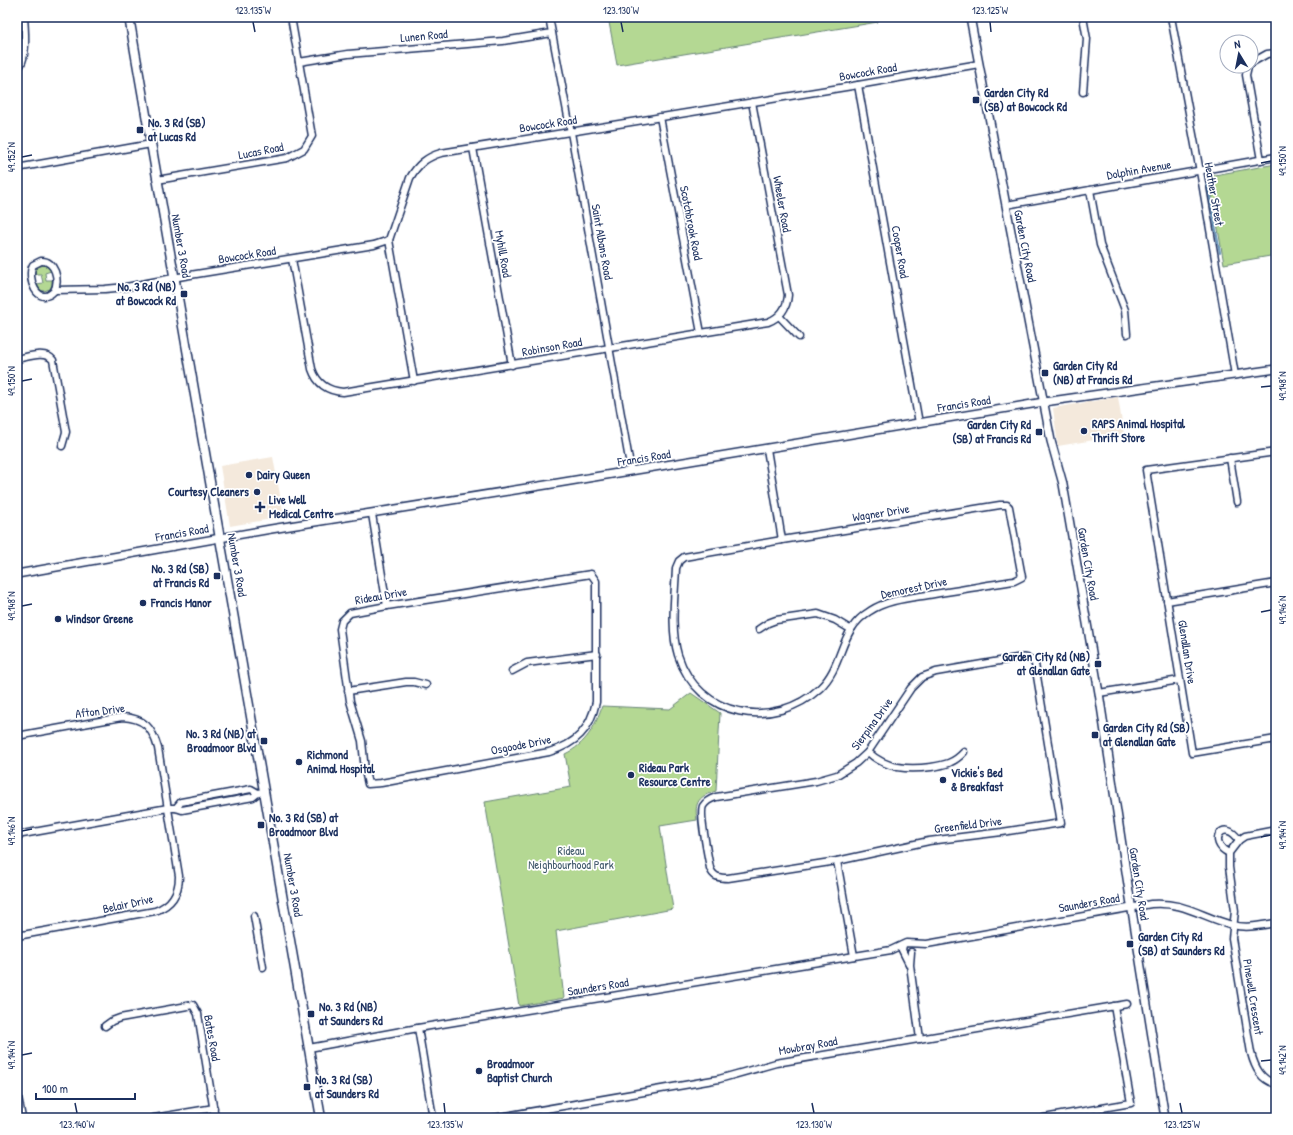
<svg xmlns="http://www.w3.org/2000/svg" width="1293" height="1135" font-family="'Patrick Hand',sans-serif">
  <rect width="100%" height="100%" fill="#fff"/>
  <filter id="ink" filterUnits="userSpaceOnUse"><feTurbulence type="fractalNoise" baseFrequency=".025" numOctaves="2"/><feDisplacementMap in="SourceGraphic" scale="8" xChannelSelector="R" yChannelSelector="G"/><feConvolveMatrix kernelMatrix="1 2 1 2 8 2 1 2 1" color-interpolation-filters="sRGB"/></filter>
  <g filter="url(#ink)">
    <g fill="#f4e9dc">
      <path d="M1118,397L1124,435L1058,446L1053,408Z"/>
      <path d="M273,457L284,517L230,526L220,466Z"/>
    </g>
    <g fill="#b4d893" stroke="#688478">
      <path d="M608,17H877L878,22L617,65Z"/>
      <path d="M1276,164V255L1224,264L1209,176Z"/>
      <path d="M44,265L49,267L51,271L45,273L46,280H52V285L50,289L44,291L40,290L37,284L43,283L41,274H35V271L37,267Z"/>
      <path d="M691,693L720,713L716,791C699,796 694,802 697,820L660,826L673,909L556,931L564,998L519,1006L485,802L571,787L565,754C586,744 595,727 602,706L670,709Z"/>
    </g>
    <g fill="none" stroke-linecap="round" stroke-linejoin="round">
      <path stroke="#6594ba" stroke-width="2" d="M1207,181L1220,253"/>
      <defs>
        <g id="minor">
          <path d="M549,17L572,138L631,471"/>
          <path d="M1171,17L1201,177L1235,375"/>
          <path d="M299,62L348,54L503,41L552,33"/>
          <path d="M1251,63L1267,54L1276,53"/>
          <path d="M1248,66L1246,75L1261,160"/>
          <path d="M17,69C28,61 25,30 24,17"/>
          <path d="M858,85L919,423"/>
          <path d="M1083,92L1087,39L1083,17"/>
          <path d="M660,117L701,333"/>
          <path d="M473,148L512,365"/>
          <path d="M17,168L151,144"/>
          <path d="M157,180L287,158L304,149L312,136L291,17"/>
          <path d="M1090,190L1100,245L1125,310L1127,334"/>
          <path d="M1006,205L1276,157"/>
          <path d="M389,240L414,381"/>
          <path d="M292,259L312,369C317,384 328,391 343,392L768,322C781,317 787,308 788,295L752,102"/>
          <path d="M41,261C55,260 60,280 54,291C38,308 26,278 33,265Z"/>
          <path d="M55,290L105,289L126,287L184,276L374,245L389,240L410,178C418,164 427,157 441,153L858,85L979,64"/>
          <path d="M779,316L799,337"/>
          <path d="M17,359C28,357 45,350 53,360L66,432L62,446"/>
          <path d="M767,449L782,540"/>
          <path d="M1276,452L1146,470L1192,753L1276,739"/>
          <path d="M1230,458L1237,502"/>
          <path d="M1000,505H1007L1009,507L1022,577L1014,581C987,585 960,590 934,594C912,598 888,599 870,611C838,630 845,664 820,688C774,731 698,718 678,655C670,629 675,594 676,568L679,561L684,557L782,540Z"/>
          <path d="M372,514L387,606"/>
          <path d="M591,574L596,581V702C590,730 576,744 549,752L381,783L368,784L365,771L362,741L350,701L340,629L342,621L350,613L387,606Z"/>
          <path d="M1167,601L1276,583"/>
          <path d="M759,629L768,623L776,620L818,614L835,620L850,629"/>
          <path d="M1017,658C1025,657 1031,657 1035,664L1061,823L1002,832L929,841L837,861L728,878C719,878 713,877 710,868C708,856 699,814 703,806C706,801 710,799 716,797L816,781L837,775L856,763L868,752L911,688L922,677L936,672Z"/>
          <path d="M512,671L527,663L597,654"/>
          <path d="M348,691L406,682H414L426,685"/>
          <path d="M1099,693L1180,680"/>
          <path d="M17,736L122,717C144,718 152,727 158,748L179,876C179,893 172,905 155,911L17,936"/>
          <path d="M868,752C886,769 908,770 931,767C945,765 954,763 964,752"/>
          <path d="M176,808L181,802L251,789L258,793"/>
          <path d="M1276,830L1245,836L1239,840L1229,853V867L1235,911L1232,938L1251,1053C1255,1068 1261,1080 1276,1084"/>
          <path d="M17,835L168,808H176L182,810L253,797L258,793L264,792"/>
          <path d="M1229,853C1206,842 1224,817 1239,840"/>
          <path d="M837,861L854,956"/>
          <path d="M254,916L263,967"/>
          <path d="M903,945L902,950L909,964"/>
          <path d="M911,952L910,965L920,1039"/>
          <path d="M105,1026L112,1021L120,1018L193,1005L198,1014L215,1118"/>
          <path d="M418,1028L433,1118"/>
          <path d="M309,1048L418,1028L891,950L906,943L927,944L1151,904C1184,901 1203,918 1233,925C1247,929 1262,925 1276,923"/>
          <path d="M17,1091L22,1118"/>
          <path d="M154,1118L214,1108"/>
          <path d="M494,1118L719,1079L776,1063L1127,1004"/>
          <path d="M1044,1118L1131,1103L1114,1006"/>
        </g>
        <g id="tertiary">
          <path d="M970,17L1051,441L1063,484L1099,693L1130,898L1165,1118"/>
          <path d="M17,574L271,529L552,484L1044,402L1276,369"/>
        </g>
        <path id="secondary" d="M129,17L321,1118"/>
      </defs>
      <use href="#minor" stroke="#1b2f5e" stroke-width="9"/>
      <use href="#tertiary" stroke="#1b2f5e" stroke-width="10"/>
      <use href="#secondary" stroke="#1b2f5e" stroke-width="11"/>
      <use href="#minor" stroke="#fff" stroke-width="6"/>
      <use href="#tertiary" stroke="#fff" stroke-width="7"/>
      <use href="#secondary" stroke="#fff" stroke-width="8"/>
    </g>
  </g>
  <path fill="none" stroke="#1b2f5e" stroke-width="1.5" d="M253,22L255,32M621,22L623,32M990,22L991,32M22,157L32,155M1261,163L1271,161M22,381L32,379M1261,387L1271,386M22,606L32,604M1261,612L1271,610M22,831L32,829M1261,837L1271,835M22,1055L32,1053M1261,1061L1271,1060M75,1103L77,1113M444,1103L445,1113M812,1103L814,1113M1180,1103L1182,1113"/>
  <g fill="#1b2f5e" stroke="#fff" stroke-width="1.5">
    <rect x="972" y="96" width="8" height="8" rx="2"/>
    <rect x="136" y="126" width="8" height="8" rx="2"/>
    <rect x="180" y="290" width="8" height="8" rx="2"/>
    <rect x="1041" y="369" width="8" height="8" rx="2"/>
    <circle cx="1084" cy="431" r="4"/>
    <rect x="1035" y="428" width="8" height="8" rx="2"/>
    <circle cx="249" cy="475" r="4"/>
    <circle cx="257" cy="492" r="4"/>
    <path d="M258 501h4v4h4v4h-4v4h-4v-4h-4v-4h4z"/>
    <rect x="213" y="572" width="8" height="8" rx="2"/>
    <circle cx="143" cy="603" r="4"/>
    <circle cx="58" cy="619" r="4"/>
    <rect x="1094" y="660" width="8" height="8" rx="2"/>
    <rect x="1091" y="731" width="8" height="8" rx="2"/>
    <rect x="260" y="737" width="8" height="8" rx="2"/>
    <circle cx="299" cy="762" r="4"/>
    <circle cx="631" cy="775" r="4"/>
    <circle cx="943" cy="780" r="4"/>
    <rect x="257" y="821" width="8" height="8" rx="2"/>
    <rect x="1126" y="940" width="8" height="8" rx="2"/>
    <rect x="307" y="1010" width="8" height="8" rx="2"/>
    <circle cx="479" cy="1071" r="4"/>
    <rect x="303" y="1083" width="8" height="8" rx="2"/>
  </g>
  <g text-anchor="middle" stroke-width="3.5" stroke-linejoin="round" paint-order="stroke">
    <g font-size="12" fill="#1b2f5e" stroke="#fff">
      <text transform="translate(424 36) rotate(-5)" y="4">Lunen Road</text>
      <text transform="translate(868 72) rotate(-10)" y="4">Bowcock Road</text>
      <text transform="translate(548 124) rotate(-9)" y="4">Bowcock Road</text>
      <text transform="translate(261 151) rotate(-11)" y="4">Lucas Road</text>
      <text transform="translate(1139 170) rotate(-10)" y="4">Dolphin Avenue</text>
      <text transform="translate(1214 194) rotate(80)" y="4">Heather Street</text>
      <text transform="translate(782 204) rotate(80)" y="4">Wheeler Road</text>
      <text transform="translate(691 223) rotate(79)" y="4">Scotchbrook Road</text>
      <text transform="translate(602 242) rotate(80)" y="4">Saint Albans Road</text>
      <text transform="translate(181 246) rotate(80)" y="4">Number 3 Road</text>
      <text transform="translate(1025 246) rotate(79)" y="4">Garden City Road</text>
      <text transform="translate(900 252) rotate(80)" y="4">Cooper Road</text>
      <text transform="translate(503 254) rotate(80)" y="4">Myhill Road</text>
      <text transform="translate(247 255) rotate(-9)" y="4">Bowcock Road</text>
      <text transform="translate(552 347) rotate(-10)" y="4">Robinson Road</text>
      <text transform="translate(964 404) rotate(-9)" y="4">Francis Road</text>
      <text transform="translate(644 458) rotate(-9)" y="4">Francis Road</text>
      <text transform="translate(881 513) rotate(-9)" y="4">Wagner Drive</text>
      <text transform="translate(182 533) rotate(-10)" y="4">Francis Road</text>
      <text transform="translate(1088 564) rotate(80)" y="4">Garden City Road</text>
      <text transform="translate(237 565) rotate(80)" y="4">Number 3 Road</text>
      <text transform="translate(914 588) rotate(-12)" y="4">Demorest Drive</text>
      <text transform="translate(381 596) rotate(-10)" y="4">Rideau Drive</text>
      <text transform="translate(1187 652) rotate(81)" y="4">Glenallan Drive</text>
      <text transform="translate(100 711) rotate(-7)" y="4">Afton Drive</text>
      <text transform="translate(872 724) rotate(-54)" y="4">Sierpina Drive</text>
      <text transform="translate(521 745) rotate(-11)" y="4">Osgoode Drive</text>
      <text transform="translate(968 825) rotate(-7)" y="4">Greenfield Drive</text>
      <text transform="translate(1139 884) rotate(81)" y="4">Garden City Road</text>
      <text transform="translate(293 885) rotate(80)" y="4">Number 3 Road</text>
      <text transform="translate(1089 903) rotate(-10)" y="4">Saunders Road</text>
      <text transform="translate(128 904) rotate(-12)" y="4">Belair Drive</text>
      <text transform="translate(598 987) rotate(-9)" y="4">Saunders Road</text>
      <text transform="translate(1253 997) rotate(81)" y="4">Pinewell Crescent</text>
      <text transform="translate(212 1038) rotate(80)" y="4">Bates Road</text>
      <text transform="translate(808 1046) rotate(-10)" y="4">Mowbray Road</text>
    </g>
    <g font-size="12" font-weight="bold" fill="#1b2f5e" stroke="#fff" text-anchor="start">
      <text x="984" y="97">Garden City Rd<tspan x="984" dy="14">(SB) at Bowcock Rd</tspan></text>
      <text x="148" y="127">No. 3 Rd (SB)<tspan x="148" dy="14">at Lucas Rd</tspan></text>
      <text x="176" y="291" text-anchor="end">No. 3 Rd (NB)<tspan x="176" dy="14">at Bowcock Rd</tspan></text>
      <text x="1053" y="370">Garden City Rd<tspan x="1053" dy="14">(NB) at Francis Rd</tspan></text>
      <text x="1092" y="428">RAPS Animal Hospital<tspan x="1092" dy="14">Thrift Store</tspan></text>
      <text x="1031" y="429" text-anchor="end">Garden City Rd<tspan x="1031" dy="14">(SB) at Francis Rd</tspan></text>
      <text x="257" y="479">Dairy Queen</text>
      <text x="249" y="496" text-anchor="end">Courtesy Cleaners</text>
      <text x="269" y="504">Live Well<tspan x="269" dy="14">Medical Centre</tspan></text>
      <text x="209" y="573" text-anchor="end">No. 3 Rd (SB)<tspan x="209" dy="14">at Francis Rd</tspan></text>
      <text x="151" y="607">Francis Manor</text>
      <text x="66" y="623">Windsor Greene</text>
      <text x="1090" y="661" text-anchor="end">Garden City Rd (NB)<tspan x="1090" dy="14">at Glenallan Gate</tspan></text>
      <text x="1103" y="732">Garden City Rd (SB)<tspan x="1103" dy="14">at Glenallan Gate</tspan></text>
      <text x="256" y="738" text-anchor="end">No. 3 Rd (NB) at<tspan x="256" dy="14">Broadmoor Blvd</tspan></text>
      <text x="307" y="759">Richmond<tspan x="307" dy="14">Animal Hospital</tspan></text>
      <text x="639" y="772">Rideau Park<tspan x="639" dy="14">Resource Centre</tspan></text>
      <text x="951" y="777">Vickie's Bed<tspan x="951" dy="14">&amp; Breakfast</tspan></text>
      <text x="269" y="822">No. 3 Rd (SB) at<tspan x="269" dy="14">Broadmoor Blvd</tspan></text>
      <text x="1138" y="941">Garden City Rd<tspan x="1138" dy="14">(SB) at Saunders Rd</tspan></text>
      <text x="319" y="1011">No. 3 Rd (NB)<tspan x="319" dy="14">at Saunders Rd</tspan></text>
      <text x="487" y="1068">Broadmoor<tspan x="487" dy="14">Baptist Church</tspan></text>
      <text x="315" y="1084">No. 3 Rd (SB)<tspan x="315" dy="14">at Saunders Rd</tspan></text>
    </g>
    <g font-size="12" fill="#41596b" stroke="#fff">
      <text x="571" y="855">Rideau<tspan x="571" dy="14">Neighbourhood Park</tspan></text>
    </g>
  </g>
  <rect width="1293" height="1135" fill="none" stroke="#fff" stroke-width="44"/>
  <g transform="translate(1239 54) rotate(350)"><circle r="19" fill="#ffffff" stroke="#a4acbf"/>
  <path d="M0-3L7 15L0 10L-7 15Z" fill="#1b2f5e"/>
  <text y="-6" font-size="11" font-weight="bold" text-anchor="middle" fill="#1b2f5e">N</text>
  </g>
  <path d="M36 1093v6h99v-6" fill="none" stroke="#1b2f5e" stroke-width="2"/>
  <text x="42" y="1093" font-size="12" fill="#1b2f5e" stroke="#ffffff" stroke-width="3" paint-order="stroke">100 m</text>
  <rect x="22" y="22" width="1249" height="1091" fill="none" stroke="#1b2f5e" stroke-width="1.5"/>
  <g font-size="10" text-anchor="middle" fill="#1b2f5e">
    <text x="253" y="14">123.135°W</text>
    <text x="621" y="14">123.130°W</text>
    <text x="990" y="14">123.125°W</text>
    <text transform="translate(11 157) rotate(-90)" y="4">49.152°N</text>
    <text transform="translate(1282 161) rotate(-90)" y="4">49.150°N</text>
    <text transform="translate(11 381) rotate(-90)" y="4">49.150°N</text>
    <text transform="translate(1282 386) rotate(-90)" y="4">49.148°N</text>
    <text transform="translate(11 606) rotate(-90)" y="4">49.148°N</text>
    <text transform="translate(1282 610) rotate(-90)" y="4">49.146°N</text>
    <text transform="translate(11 831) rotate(-90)" y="4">49.146°N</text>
    <text transform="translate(1282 835) rotate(-90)" y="4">49.144°N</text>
    <text transform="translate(11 1055) rotate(-90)" y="4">49.144°N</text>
    <text transform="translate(1282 1060) rotate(-90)" y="4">49.142°N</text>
    <text x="77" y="1128">123.140°W</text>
    <text x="445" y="1128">123.135°W</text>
    <text x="814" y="1128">123.130°W</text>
    <text x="1182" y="1128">123.125°W</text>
  </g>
</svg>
